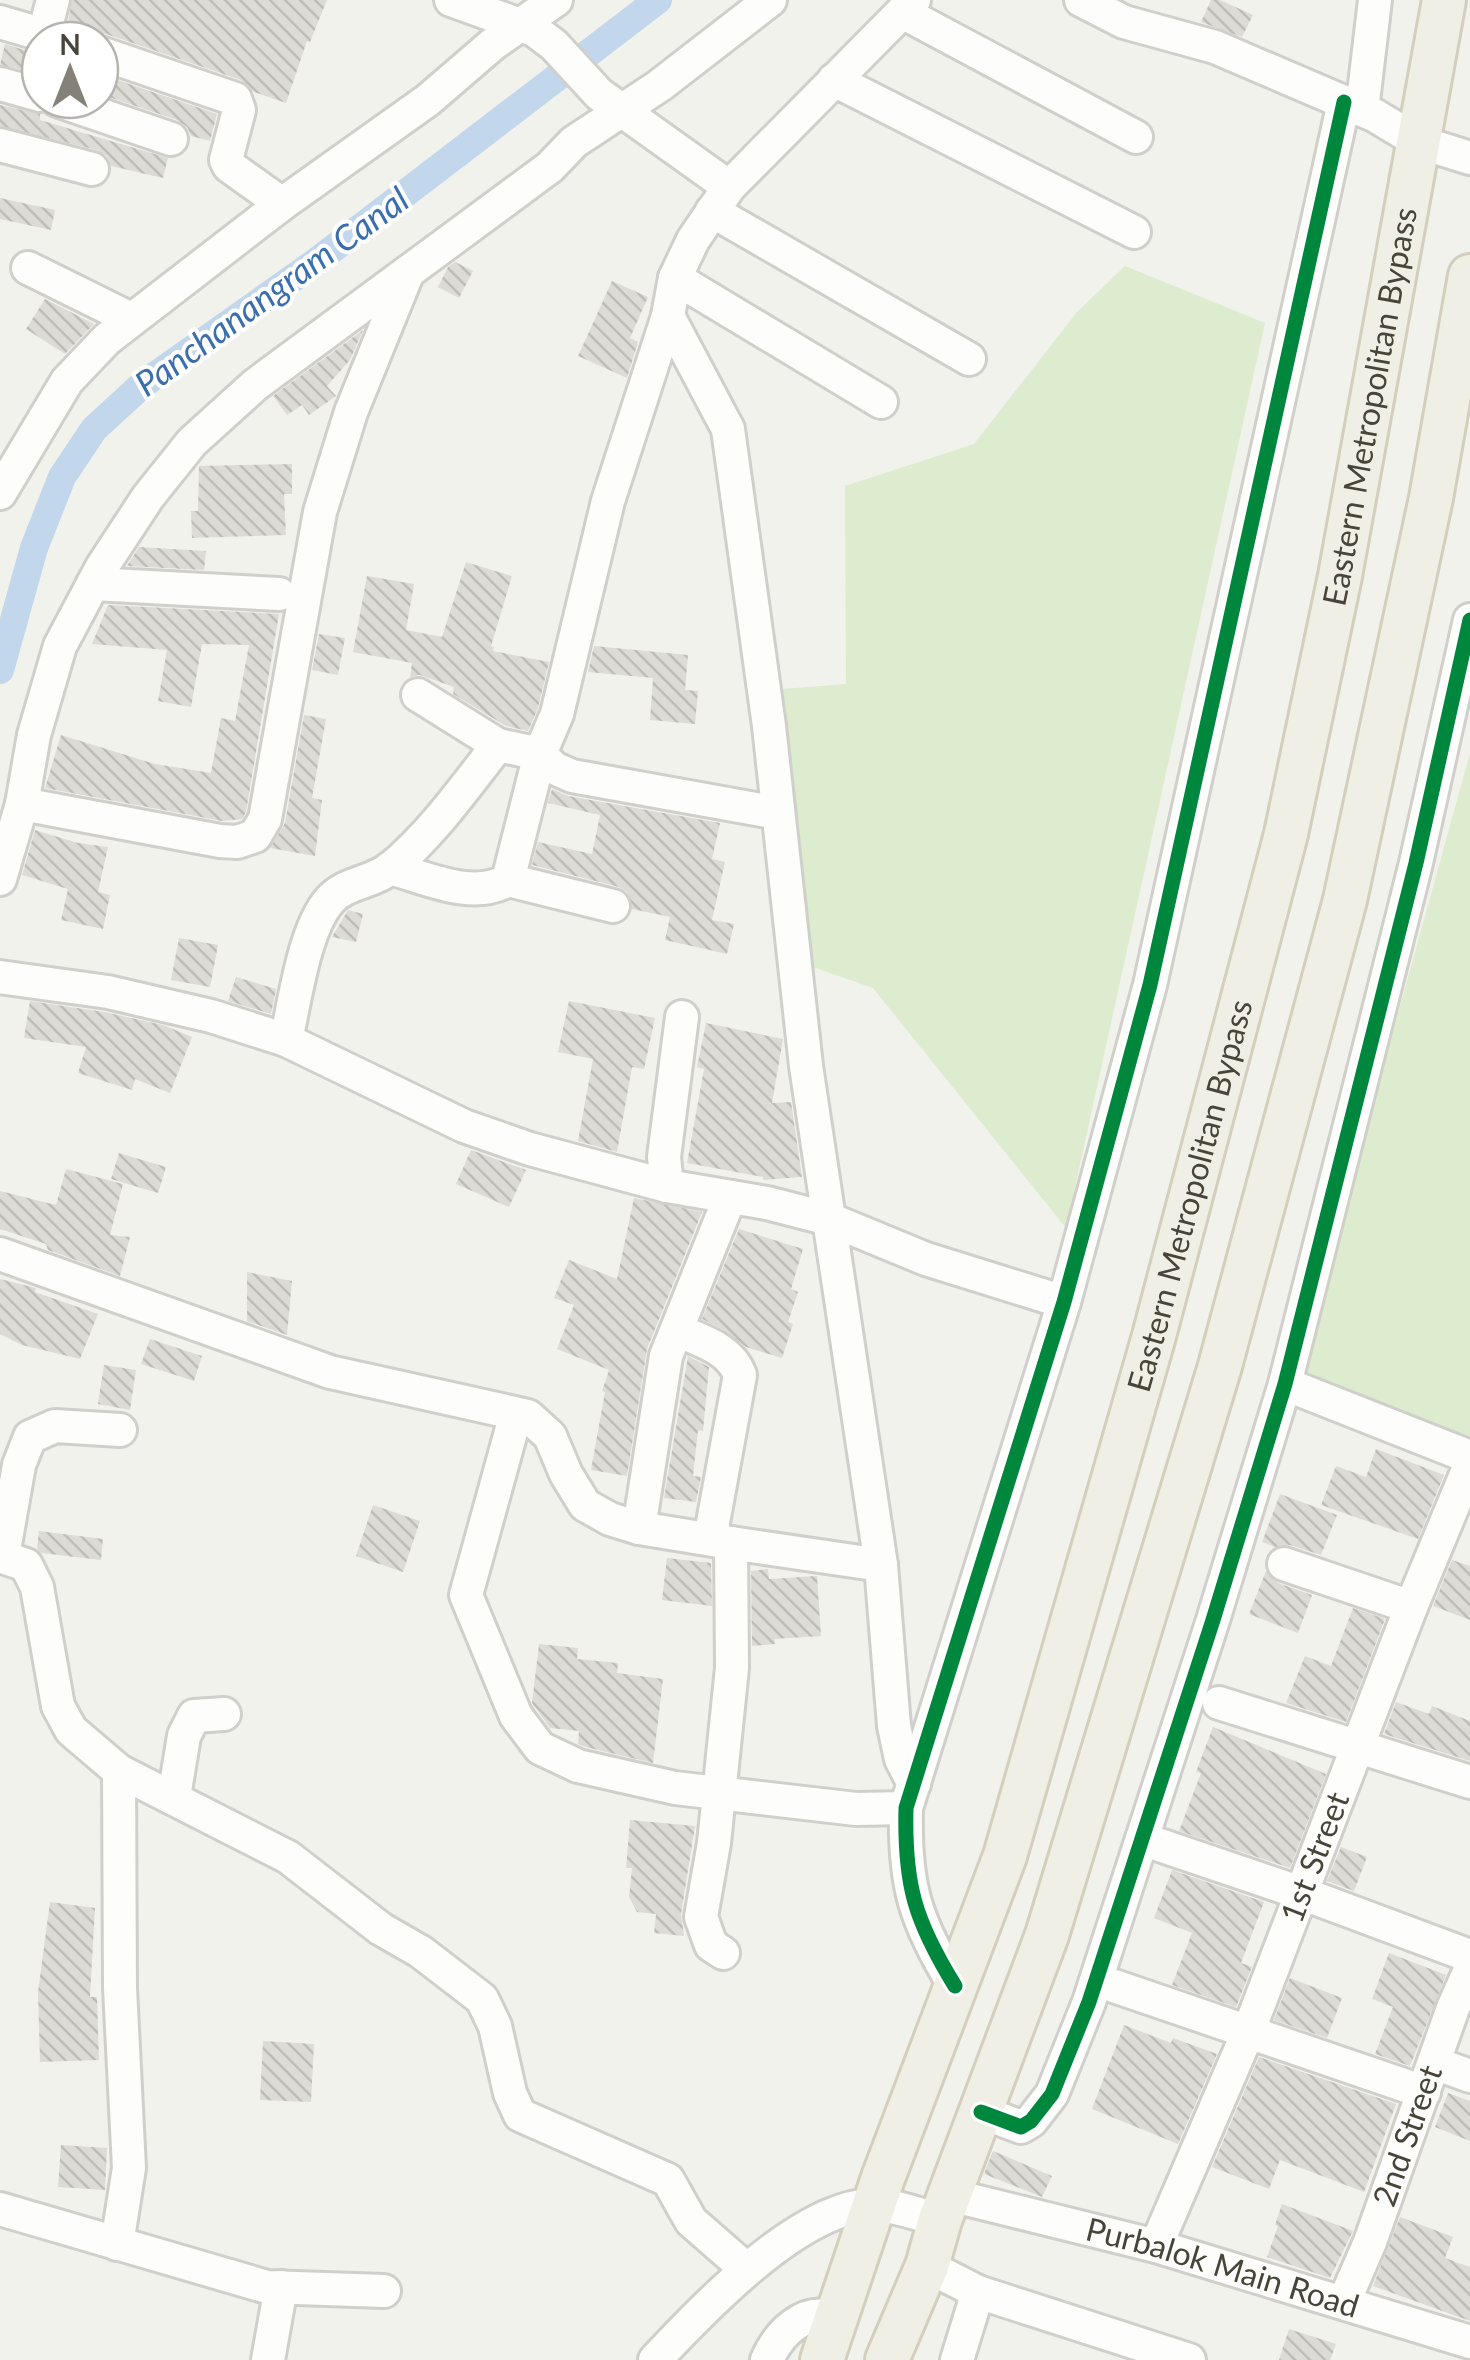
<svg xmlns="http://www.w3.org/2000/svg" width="1470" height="2360" font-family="Lato,sans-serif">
  <defs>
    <pattern id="building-back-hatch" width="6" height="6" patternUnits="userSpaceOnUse" patternTransform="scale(2.5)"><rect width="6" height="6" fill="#dcdbd6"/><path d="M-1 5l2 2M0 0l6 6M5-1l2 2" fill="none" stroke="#bebdb8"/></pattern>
  </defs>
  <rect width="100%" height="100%" fill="#f2f2ed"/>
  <g fill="#ddebcf">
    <path d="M1125,266L1265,323L1066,1228L873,988L807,965L782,689L846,684L845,486L974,444L1077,312Z"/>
    <path d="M1470,753V1440L1298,1376Z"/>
  </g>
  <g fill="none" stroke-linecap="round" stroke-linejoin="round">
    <path stroke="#c2d6ec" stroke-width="28" d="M0,670L34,548L62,477L94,429L142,385L313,264L658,0"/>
  </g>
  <g fill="url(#building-back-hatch)">
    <path d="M72,0H327L310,42L307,41L286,103L254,92L241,80L106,34H95L87,38L81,36L76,27L68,22Z"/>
    <path d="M1211,0H1220L1253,15L1242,37L1201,22Z"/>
    <path d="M5,44L40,55V74L0,65Z"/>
    <path d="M100,74L217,114L210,141L191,136L187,127L177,120L100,94Z"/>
    <path d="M0,105L40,114V120L168,158L163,178L111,166L107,156L97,150L0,126Z"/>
    <path d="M0,198L55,210L51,230L0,219Z"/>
    <path d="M455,262L473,271L459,298L438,287L448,267Z"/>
    <path d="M612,281L648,297L630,338L638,342L627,378L578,356Z"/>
    <path d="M45,299L94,324L65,354L26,329Z"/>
    <path d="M363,330L350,360L327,386L336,396L309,415L302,405L287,415L273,396Z"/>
    <path d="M292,464V494H284L286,535L192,538L191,511H198L199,466Z"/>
    <path d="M139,547L206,551L204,570L127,566Z"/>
    <path d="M466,562L512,576L491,646L494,647L493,651L549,662L538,708L528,731L506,726L453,694L454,687L420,675L410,677L412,663L353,652L367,576L414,584L406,630L442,637Z"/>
    <path d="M108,605L279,614L246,812L242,819L222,821L45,788L61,735L155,764L211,773L221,718L235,721L249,645L202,644L191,707L158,701L167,650L92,644Z"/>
    <path d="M319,634L345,638L338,675L312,670Z"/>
    <path d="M594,646L688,655L685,690L698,691L695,724L650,720L653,678L588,672Z"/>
    <path d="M304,715L326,719L312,798L322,800L315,856L270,848L285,823Z"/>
    <path d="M552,789L568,796L720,823L712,859L725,862L712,920L734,924L727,954L665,940L670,917L632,909L627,892L619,887L532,865L538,842L592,854L600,815L548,803Z"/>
    <path d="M35,830L78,843L108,847L98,892L110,895L103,929L61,920L68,889L22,875Z"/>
    <path d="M348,910L363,914L356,942L332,937Z"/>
    <path d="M179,938L218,945L210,987L171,980Z"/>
    <path d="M236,977L276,989L271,1014L228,1001Z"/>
    <path d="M30,1001L104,1012L163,1025L192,1037L170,1093L135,1079L132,1090L78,1073L86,1047L24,1038Z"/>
    <path d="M569,1001L655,1018L644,1069L632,1067L617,1152L578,1141L593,1059L558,1052Z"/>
    <path d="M706,1023L783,1039L772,1103L791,1102L802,1177L763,1180V1177L687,1163L704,1069L697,1067Z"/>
    <path d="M471,1150L526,1170L509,1207L456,1184Z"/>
    <path d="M119,1153L166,1167L158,1193L111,1179Z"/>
    <path d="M66,1169L123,1184L110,1235L130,1237L120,1276L48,1250L46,1244L0,1229V1191L56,1205Z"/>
    <path d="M634,1198L702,1212L647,1349L627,1476L591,1470L605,1392L602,1391L609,1370L557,1349L574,1305L554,1298L569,1260L617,1279Z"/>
    <path d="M739,1229L803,1249L791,1289L798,1292L788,1322L793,1324L782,1358L746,1347L724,1330L702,1319Z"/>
    <path d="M247,1272L292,1281L287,1335L247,1321Z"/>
    <path d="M0,1279L36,1288L35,1292L98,1314L80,1359L22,1345L0,1334Z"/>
    <path d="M150,1339L202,1356L194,1381L141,1364Z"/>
    <path d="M688,1356L709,1367L703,1431L698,1430L693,1476L701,1477L696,1502L664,1498Z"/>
    <path d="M104,1365L136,1370L130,1410L98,1404Z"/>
    <path d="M1376,1449L1444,1475L1418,1539L1321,1505L1336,1466L1366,1477Z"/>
    <path d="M1280,1494L1337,1515L1321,1555L1290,1545L1275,1547L1262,1542Z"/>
    <path d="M373,1505L420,1521L403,1572L356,1556Z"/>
    <path d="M39,1531L103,1539L101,1560L41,1553L37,1549Z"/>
    <path d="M667,1558L711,1563L712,1606L662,1600Z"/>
    <path d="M1452,1560L1470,1566V1620L1433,1606Z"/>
    <path d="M768,1569L769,1579L817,1576L821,1636L774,1639L775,1644L752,1646L751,1571Z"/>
    <path d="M1266,1571L1278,1583L1312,1595L1298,1633L1249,1614Z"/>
    <path d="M1353,1608L1385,1619L1346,1722L1286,1703L1305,1656L1331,1666Z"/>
    <path d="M539,1644L578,1648L577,1659L618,1663L617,1673L663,1679L653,1763L585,1747L578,1744L579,1731L550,1728L532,1703Z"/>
    <path d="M1396,1702L1429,1714L1432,1706L1470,1721V1761L1384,1734Z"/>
    <path d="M1213,1727L1326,1774L1290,1868L1179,1831L1201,1773L1196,1772Z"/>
    <path d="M630,1820L695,1826L681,1914L684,1936L654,1933L656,1914L637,1912L629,1897L632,1868H626Z"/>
    <path d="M1341,1847L1367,1857L1354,1891L1327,1881Z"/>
    <path d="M1172,1870L1264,1902L1241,1963L1252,1967L1236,2007L1172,1985L1192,1933L1154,1918Z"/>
    <path d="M50,1902L95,1908L90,1997H97L99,2060L40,2062L38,1992Z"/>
    <path d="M1389,1953L1446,1975L1410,2066L1375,2054L1393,2007L1372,1999Z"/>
    <path d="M1290,1978L1342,1998L1327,2038L1274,2020Z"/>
    <path d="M1124,2025L1171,2043L1173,2038L1217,2054L1178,2144L1092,2109Z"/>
    <path d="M263,2041L314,2044L311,2102L260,2100Z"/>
    <path d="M1259,2057L1396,2104L1364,2192L1280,2160L1269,2189L1212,2167Z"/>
    <path d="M1448,2093L1470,2101V2141L1435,2127Z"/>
    <path d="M61,2145L107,2148L105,2190L58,2187Z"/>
    <path d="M993,2151L1052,2176L1042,2197L984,2174Z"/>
    <path d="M1282,2204L1353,2231L1330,2278L1267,2257L1278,2226L1275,2225Z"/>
    <path d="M1400,2217L1453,2237L1445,2258L1470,2267V2321L1373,2286Z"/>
    <path d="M1289,2329L1336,2344L1330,2360H1279Z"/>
  </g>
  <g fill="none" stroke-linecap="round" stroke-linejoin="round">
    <defs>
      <g id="minor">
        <path d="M451,0L534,30L554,45L599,94L729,187"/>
        <path d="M1081,0L1124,22L1215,47L1374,115L1419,142L1470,158"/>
        <path d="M902,12L1136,137"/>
        <path d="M0,22L61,40"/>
        <path d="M44,34L53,0"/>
        <path d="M100,53L235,99L239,110L226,160L229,166L282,204"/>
        <path d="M834,80L1134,232"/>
        <path d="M0,84L40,95"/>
        <path d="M57,100L171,139"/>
        <path d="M1362,110L1375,0"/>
        <path d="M0,145L92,169"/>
        <path d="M712,211L969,359"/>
        <path d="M28,268L131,319"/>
        <path d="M675,278L881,402"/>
        <path d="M668,316L728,429L769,726L806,1066L881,1565L894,1726L901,1759L914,1784"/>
        <path d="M0,493L67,381L107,339L282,204L428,100L493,44L556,0"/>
        <path d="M93,584L279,594"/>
        <path d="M418,695L498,745"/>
        <path d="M540,754L554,768L572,776L778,813"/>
        <path d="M22,804L220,841L237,842L255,836L265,819L320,512L351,412L408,272"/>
        <path d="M390,868C427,878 473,901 508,880L540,754"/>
        <path d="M0,879L22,804L34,735L60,646L102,567L148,497L192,442L255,385L550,167L574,142L659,86L770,0"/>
        <path d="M508,880L613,906"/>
        <path d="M0,977L108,992L211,1016L286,1040L464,1126L530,1149L667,1186L767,1203L829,1219L926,1259L1064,1302"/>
        <path d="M286,1040C295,1001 304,929 330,900C346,882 372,883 391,868C432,834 465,787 498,745L540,754L557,714L608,501L668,316L675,278L693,240L729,187L914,0"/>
        <path d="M667,1186L664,1157L682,1017"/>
        <path d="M0,1254L330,1372L528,1416L550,1436L566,1474L585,1505L610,1519L639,1528L731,1543L881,1565"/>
        <path d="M677,1330C701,1341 730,1348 740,1375L710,1539"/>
        <path d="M1285,1384L1470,1457"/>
        <path d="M516,1414L466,1595L516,1716L540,1748L578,1766L675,1788L856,1809L906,1808"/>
        <path d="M639,1528L666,1356L730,1197"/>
        <path d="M0,1556L26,1565L37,1587L58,1706L71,1730L119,1771L288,1857L381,1929L421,1952L482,1999L495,2026L510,2093L520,2115L668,2180L691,2221L746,2269"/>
        <path d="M3,1556L19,1465L30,1437L55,1426L120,1430"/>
        <path d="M1284,1564L1411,1607"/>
        <path d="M1219,1703L1470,1782"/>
        <path d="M174,1797L184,1736L194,1716L224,1714"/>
        <path d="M1142,1839L1301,1893L1470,1956"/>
        <path d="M723,1953L711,1945L701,1917L714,1843L732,1668L731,1543"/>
        <path d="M955,1986C915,1921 904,1885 906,1808L1064,1302L1150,985L1344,102"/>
        <path d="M1114,1986L1424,2092"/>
        <path d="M1434,2063L1470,2076"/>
        <path d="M981,2112L1021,2127L1031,2121L1052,2094L1089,2002L1213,1620L1285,1384L1416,863L1470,620"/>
        <path id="s1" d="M950,2195L1156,2246L1470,2342"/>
        <path d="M0,2209L267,2287L384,2291"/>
        <path d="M117,2244L129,2168L120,1988L119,1771"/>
        <path id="s2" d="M1156,2246L1249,2030L1411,1607L1470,1465"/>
        <path d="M927,2266L978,2292L1189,2360"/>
        <path id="s3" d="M1344,2302L1370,2242L1453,2008L1470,1970"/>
        <path d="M268,2360L281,2287"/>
        <path d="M655,2360C703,2309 799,2207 872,2205C893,2204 919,2215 940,2220"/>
        <path d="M767,2360C779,2333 805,2306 836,2319"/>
        <path d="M957,2360L978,2292"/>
      </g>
      <g id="major">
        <path id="s4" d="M822,2360L883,2178L1005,1856L1154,1336L1286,834L1340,576L1444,0"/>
        <path d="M887,2360L927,2266L940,2220L1047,1935L1220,1366L1345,900L1431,498L1470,276"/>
      </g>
    </defs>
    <use href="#minor" stroke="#d0cfcb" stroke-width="38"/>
    <use href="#major" stroke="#d3cfbc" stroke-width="48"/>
    <use href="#minor" stroke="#fdfdfc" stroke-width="32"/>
    <use href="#major" stroke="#f0efe6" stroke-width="42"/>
    <defs>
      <g id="cycleway">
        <path d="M955,1986C915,1921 904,1885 906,1808L1064,1302L1150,985L1344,102"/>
        <path d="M981,2112L1021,2127L1031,2121L1052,2094L1089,2002L1213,1620L1285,1384L1416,863L1470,620"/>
      </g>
    </defs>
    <use href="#cycleway" stroke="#fff" stroke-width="21"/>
    <use href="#cycleway" stroke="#00873e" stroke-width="15"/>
  </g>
  <g text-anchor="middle" stroke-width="8" stroke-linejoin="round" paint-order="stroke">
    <g font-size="32" fill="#484439" stroke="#fff">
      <text dy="11" stroke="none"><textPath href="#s4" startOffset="2032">Eastern Metropolitan Bypass</textPath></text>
      <text dy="11" stroke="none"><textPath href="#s4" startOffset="1222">Eastern Metropolitan Bypass</textPath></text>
      <text dy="11" stroke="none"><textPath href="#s2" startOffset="420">1st Street</textPath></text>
      <text dy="11" stroke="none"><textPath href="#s3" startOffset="178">2nd Street</textPath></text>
      <text dy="11" stroke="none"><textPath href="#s1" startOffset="282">Purbalok Main Road</textPath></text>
    </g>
    <g font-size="35" font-style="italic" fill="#3a6eac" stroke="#fff">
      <text transform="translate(272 292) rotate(-36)" y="12">Panchanangram Canal</text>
    </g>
  </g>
  <g transform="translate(70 70)"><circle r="48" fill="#ffffff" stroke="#b6b4b0" stroke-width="2.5"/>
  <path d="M0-8L18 38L0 25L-18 38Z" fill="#848178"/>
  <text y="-15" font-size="28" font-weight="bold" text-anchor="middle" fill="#484439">N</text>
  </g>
</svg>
